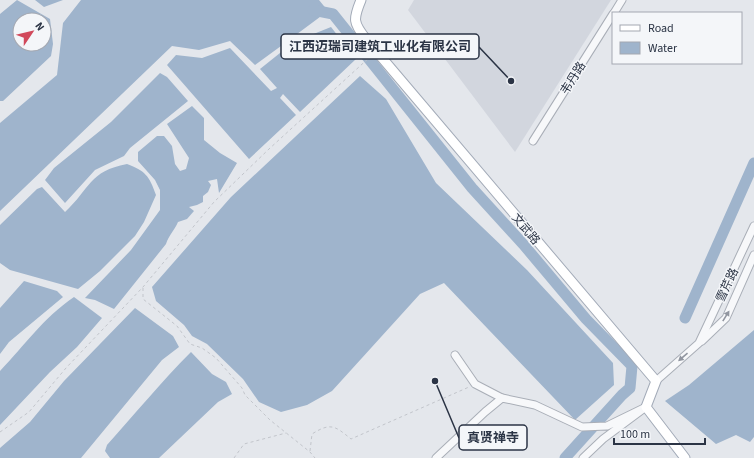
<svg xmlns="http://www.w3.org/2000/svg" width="754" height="458" font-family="'Source Sans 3','Noto Sans SC',sans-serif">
  <rect width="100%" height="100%" fill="#e4e7ec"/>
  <path fill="#d2d6de" d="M414,0H611L515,152L408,10Z"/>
  <g fill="#9fb4cc" fill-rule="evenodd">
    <path d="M17,0L50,19L53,44L51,56L3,101H0V14ZM20,20H44V44H20Z"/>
    <path d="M35,0H63L44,7Z"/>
    <path d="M81,0H319L328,11L293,37L296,41L331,27L356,59L300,112L283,94L280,98L296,115L249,159L167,65L176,55L202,58L230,48L271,91L277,88L260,69L285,49L281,46L255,65L230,41L199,50L172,46L0,211V123L57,75L63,23Z"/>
    <path d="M160,73L167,77L188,101L130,148L124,156L95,170L65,203L45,180L54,168L111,122Z"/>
    <path d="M360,76L386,99L436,183L527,270L613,363L614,385L575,420L444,283L420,294L332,391L307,405L281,412L259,402L243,379L207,344L192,336L184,325L156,301L152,287L231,197Z"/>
    <path d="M192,106L204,118V140L220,153L237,163L219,193L217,179L208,181L211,185L208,192L203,196V202L197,205L189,207L194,211L187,219L178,222C174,231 169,235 166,244L114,309L95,300L85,298L131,250L160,210V190L155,180L138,161V152L157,136H164L172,146L175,164L180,171L186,169L189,158L167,124Z"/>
    <path d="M127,164C145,171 149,175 156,195L144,222L135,236L100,271L78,289L10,270L0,263V225L37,189L42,187L65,212C90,189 89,171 127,164Z"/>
    <path d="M24,281L57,291L63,297L9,342L0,354V308Z"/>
    <path d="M74,297L102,318L77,347L50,372L0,425V371C25,345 43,318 74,297Z"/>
    <path d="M135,308L173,336L179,347L162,360L81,458H0V448L30,422L64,381Z"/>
    <path d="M754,330V437L750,442L736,435L716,444L665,401L689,385Z"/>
    <path d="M191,352L212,374L226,382L232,394L218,402L159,458H110L105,451L107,445C135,414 161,382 191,352Z"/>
  </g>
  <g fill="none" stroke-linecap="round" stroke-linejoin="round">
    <g stroke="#9fb4cc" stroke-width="11">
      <path d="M313,10L333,14L472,188L523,244L586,319L632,366L630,388L622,395L565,458"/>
      <path d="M685,318L754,163"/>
    </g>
    <defs>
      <g id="minor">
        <path d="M614,13L622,0"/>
        <path d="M533,141L613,14"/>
        <path d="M702,341L726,318L754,255"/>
        <path d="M455,355L475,384L502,398"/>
        <path d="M656,381L699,343L754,226"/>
        <path d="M436,458L485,412L502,398L535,405L582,427L607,426L646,407L603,439L583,458"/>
      </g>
      <path id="major" d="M361,0C353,19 353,23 366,39L656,381L646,407L685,458"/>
    </defs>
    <use href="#minor" stroke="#a9aeb7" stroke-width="9"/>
    <use href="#major" stroke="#a3abb8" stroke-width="11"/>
    <g stroke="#c2c5cb" stroke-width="1" stroke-dasharray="3 3" stroke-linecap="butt">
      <path d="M143,288V299L177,326L190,344L202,348L216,358L242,388L245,395L270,420L310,452L315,458"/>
      <path d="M0,432L29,412L66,368L143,287L214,202L269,149L371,56"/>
      <path d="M310,451L312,434C331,422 335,426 351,439L469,387"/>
      <path d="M234,458L244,444L286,433"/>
    </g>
    <use href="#minor" stroke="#f7f8fa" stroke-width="7"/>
    <use href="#major" stroke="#fff" stroke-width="9"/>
  </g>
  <defs><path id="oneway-solid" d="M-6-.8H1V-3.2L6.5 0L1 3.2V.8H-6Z"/></defs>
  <g fill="#9196a0">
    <use href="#oneway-solid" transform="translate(726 316) rotate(-58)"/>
    <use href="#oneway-solid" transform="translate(683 357) rotate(139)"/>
  </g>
  <g text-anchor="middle" stroke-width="3" stroke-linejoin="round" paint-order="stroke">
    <g font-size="12" fill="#2b3445" stroke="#f4f6f9">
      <text transform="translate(573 78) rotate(-58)" y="4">韦丹路</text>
      <text transform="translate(526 229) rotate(50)" y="4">文武路</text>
      <text transform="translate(727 285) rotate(-65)" y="4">雪芹路</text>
    </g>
  </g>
  <path fill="none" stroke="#2b3445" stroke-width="1.5" d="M511 81L479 47M435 381L459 438"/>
  <g fill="#2b3445" stroke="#f4f6f9" stroke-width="1.5">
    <circle cx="511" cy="81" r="4"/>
    <circle cx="435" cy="381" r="4"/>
  </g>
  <g fill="#f4f6f9" stroke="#2b3445" stroke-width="1.5">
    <rect x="281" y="34" width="198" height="25" rx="4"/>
    <rect x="459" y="425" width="68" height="25" rx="4"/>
  </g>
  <g font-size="13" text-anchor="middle" font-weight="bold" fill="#2b3445">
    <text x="380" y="51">江西迈瑞司建筑工业化有限公司</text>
    <text x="493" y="442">真贤禅寺</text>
  </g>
  <rect x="612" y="12" width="130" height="52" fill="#f4f6f9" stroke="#a4a8b1"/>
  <rect x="620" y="25" width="20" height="6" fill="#ffffff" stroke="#a4a8b1"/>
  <text x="648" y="32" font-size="12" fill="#2b3445">Road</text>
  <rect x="620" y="42" width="20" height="12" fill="#9fb4cc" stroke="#a4a8b1"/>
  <text x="648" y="52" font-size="12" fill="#2b3445">Water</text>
  <g transform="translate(32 32) rotate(55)"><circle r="19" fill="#f4f6f9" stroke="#a4a8b1"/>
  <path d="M0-3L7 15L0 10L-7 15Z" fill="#d1495b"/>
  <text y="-6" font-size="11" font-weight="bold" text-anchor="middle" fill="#2b3445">N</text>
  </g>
  <path d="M614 438v6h91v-6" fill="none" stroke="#2b3445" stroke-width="2"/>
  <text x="620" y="438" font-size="12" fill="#2b3445" stroke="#f4f6f9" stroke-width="3" paint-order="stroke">100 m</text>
</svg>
